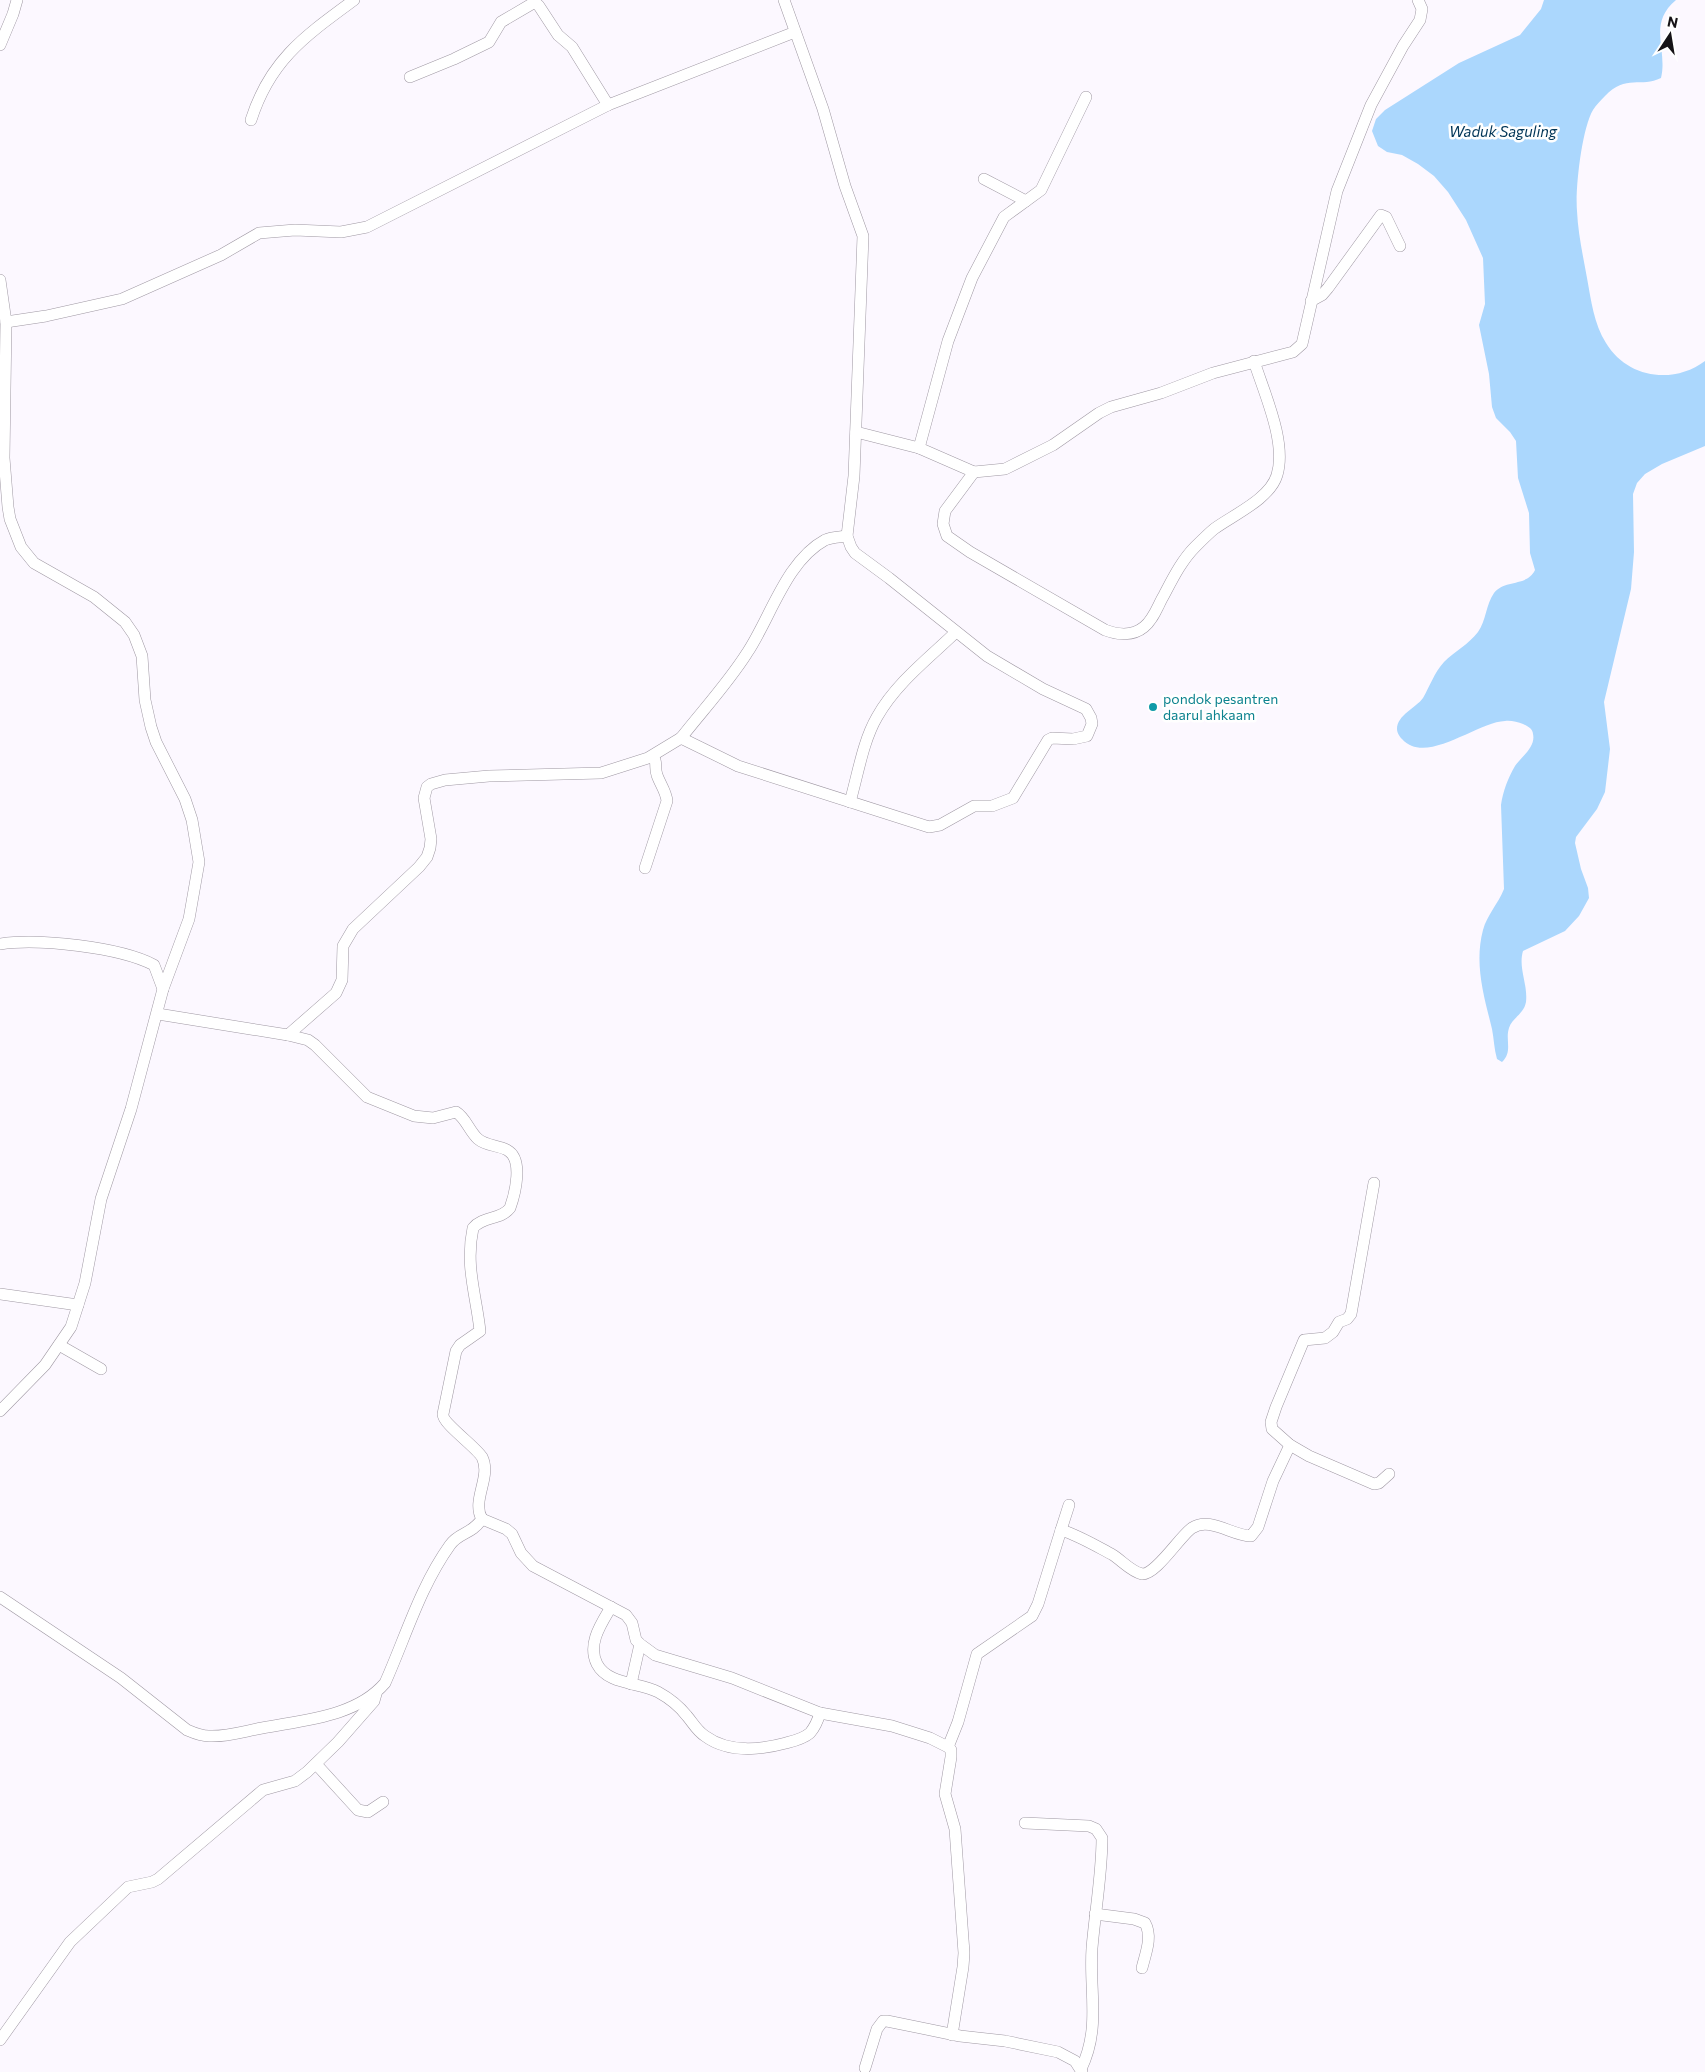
<svg xmlns="http://www.w3.org/2000/svg" width="1705" height="2072" font-family="Commissioner,sans-serif">
  <rect width="100%" height="100%" fill="#fcf8ff"/>
  <path fill="#abd7fd" d="M1544,0H1676C1647,24 1668,50 1661,78C1641,88 1626,74 1605,96C1601,100 1596,105 1593,110C1582,128 1575,189 1577,211C1578,233 1583,256 1587,278C1591,300 1594,324 1606,343C1627,378 1673,385 1705,361V446L1662,464L1645,474L1637,483L1633,494L1634,552L1631,589L1604,702L1610,749L1605,792L1597,809L1576,837L1575,843L1581,869L1588,888L1589,898L1579,916L1565,931L1523,951C1518,968 1528,984 1526,1002C1524,1014 1512,1018 1509,1028C1505,1040 1513,1052 1502,1062L1497,1059C1494,1049 1494,1039 1492,1029C1484,996 1474,964 1483,930C1487,915 1498,904 1504,889L1501,805C1503,791 1508,778 1515,766C1521,757 1536,747 1533,734C1533,729 1528,726 1523,724C1518,722 1510,720 1505,721C1477,722 1426,766 1402,739C1400,737 1397,733 1397,729C1397,715 1416,708 1423,698C1430,686 1434,673 1444,662C1454,652 1469,644 1478,632C1486,621 1486,604 1494,593C1505,579 1527,587 1535,570L1530,553L1529,513L1518,478L1516,441L1510,432L1496,418L1492,407L1489,374L1479,325L1485,304L1483,258L1466,220L1448,192L1434,176L1418,164L1402,155L1387,152L1378,146L1372,131L1376,119L1385,110L1459,63L1520,35L1541,9Z"/>
  <g fill="none" stroke-linecap="round" stroke-linejoin="round">
    <defs>
      <g id="minor">
        <path d="M0,45L13,14L17,0"/>
        <path d="M410,77L454,59L489,42L501,22L535,2L539,6L558,35L572,47L608,105"/>
        <path d="M251,120C270,60 305,36 354,0"/>
        <path d="M984,179L1026,201"/>
        <path d="M0,280L6,322L4,458L8,507L10,519L21,547L34,563L94,597L125,622L134,635L142,656L145,700L151,727L156,742L185,799L192,820L199,862L189,919L163,989L131,1109L101,1199L85,1283L71,1327L45,1365L0,1411"/>
        <path d="M1311,301L1322,295L1328,288L1381,215L1386,217L1400,246"/>
        <path d="M6,322L46,316L122,299L221,255L259,233L295,230L341,232L367,227L608,105L795,32"/>
        <path d="M856,432L919,448L974,472L1005,469L1053,445L1099,413L1111,407L1161,393L1213,373L1293,352L1302,344L1337,191L1371,105L1403,46L1420,20L1422,9L1418,0"/>
        <path d="M919,448L948,341L972,278L1004,217L1041,190L1086,97"/>
        <path d="M974,472L945,511L943,524L947,536L970,552L1105,630C1118,635 1133,636 1144,627C1154,619 1158,605 1164,595C1173,578 1182,560 1195,547C1201,541 1208,534 1214,529C1233,515 1270,499 1277,475C1287,442 1264,393 1254,361"/>
        <path d="M681,738C703,710 728,683 747,653C770,619 786,561 825,540C831,537 840,537 847,536"/>
        <path d="M850,802C858,774 863,741 877,717C896,683 929,658 956,632"/>
        <path d="M645,868L667,801C666,791 660,784 657,775C654,767 658,763 653,756"/>
        <path d="M0,944C37,938 120,947 154,965L163,989"/>
        <path d="M288,1035L336,993L342,980L343,946L353,929L419,867L427,857L430,848L431,839L424,798L427,787L431,784L445,780L489,776L601,773L648,758L681,738L738,766L929,827L940,825L974,806H992L1013,798L1048,740L1052,738L1073,739L1087,736L1092,724L1091,718L1086,709L1043,689L987,656L889,578L855,553L851,547L847,536L854,476L863,236L845,186L823,109L784,0"/>
        <path d="M1374,1183L1351,1314L1347,1319L1339,1322L1333,1332L1325,1338L1304,1340L1276,1407L1271,1422L1272,1429L1290,1445L1309,1456L1374,1484L1379,1483L1389,1474"/>
        <path d="M0,1294L78,1305"/>
        <path d="M59,1345L101,1369"/>
        <path d="M482,1519L506,1529L512,1534L521,1553L533,1566L626,1615L632,1623L636,1640L640,1644L655,1655L732,1678L820,1713L892,1726L930,1738L948,1747L951,1750V1757L945,1794L955,1829L964,1953L963,1967L952,2035"/>
        <path d="M1061,1530L1069,1505"/>
        <path d="M0,1597L121,1678L187,1730C194,1733 200,1736 209,1736C226,1737 245,1731 262,1728C303,1720 356,1717 385,1683C406,1636 420,1587 450,1545C459,1532 471,1535 482,1519C471,1500 492,1477 482,1457C475,1446 442,1423 443,1414L456,1351L460,1345L480,1331C476,1294 465,1266 473,1228C483,1216 501,1220 510,1208C515,1194 524,1159 507,1150C498,1145 486,1146 478,1139C469,1131 466,1118 456,1112L433,1118L414,1116L367,1097L315,1045L308,1040L288,1035L158,1014"/>
        <path d="M611,1607C601,1624 587,1644 597,1664C608,1685 639,1682 658,1692C669,1698 680,1707 687,1716C693,1723 697,1731 705,1736C728,1753 760,1750 786,1743C794,1741 803,1739 810,1733C815,1727 818,1720 820,1713"/>
        <path d="M631,1684L640,1644"/>
        <path d="M948,1747L958,1722L977,1654L1032,1616L1038,1604L1061,1530C1080,1536 1096,1546 1113,1555C1122,1561 1132,1572 1142,1574C1156,1575 1180,1536 1192,1528C1209,1516 1233,1536 1251,1536L1258,1527L1273,1481L1290,1445"/>
        <path d="M316,1764L358,1810L368,1812L383,1802"/>
        <path d="M1025,1823L1089,1826L1096,1829L1102,1838C1102,1874 1095,1912 1092,1948C1089,1991 1101,2028 1081,2069"/>
        <path d="M1095,1914L1134,1919L1145,1923C1153,1937 1145,1955 1142,1968"/>
        <path d="M0,2040L70,1942L128,1887L152,1882L158,1879L263,1790L295,1781L307,1772L338,1742L374,1701L376,1694"/>
        <path d="M865,2068L877,2029L883,2021H887L960,2036L1005,2041L1058,2052L1075,2061L1082,2072"/>
      </g>
    </defs>
    <use href="#minor" stroke="#9f98a3" stroke-width="12"/>
    <use href="#minor" stroke="#fff" stroke-width="11"/>
  </g>
  <circle fill="#0f9aa8" stroke="#fff" stroke-width="2" cx="1153" cy="707" r="5"/>
  <g text-anchor="middle" stroke-width="5" stroke-linejoin="round" paint-order="stroke">
    <g font-size="14" fill="#0d838f" stroke="#fff" text-anchor="start">
      <text x="1163" y="704">pondok pesantren<tspan x="1163" dy="16">daarul ahkaam</tspan></text>
    </g>
    <g font-size="15" font-style="italic" fill="#003557" stroke="#fff">
      <text x="1503" y="137">Waduk Saguling</text>
    </g>
  </g>
  <g transform="translate(1670 35) rotate(12)" stroke="#ffffff" stroke-width="4" paint-order="stroke">
  <path d="M0-4L9 19L0 12L-9 19Z" fill="#161317"/>
  <text y="-8" font-size="14" font-weight="bold" text-anchor="middle" fill="#161317">N</text>
  </g>
</svg>
